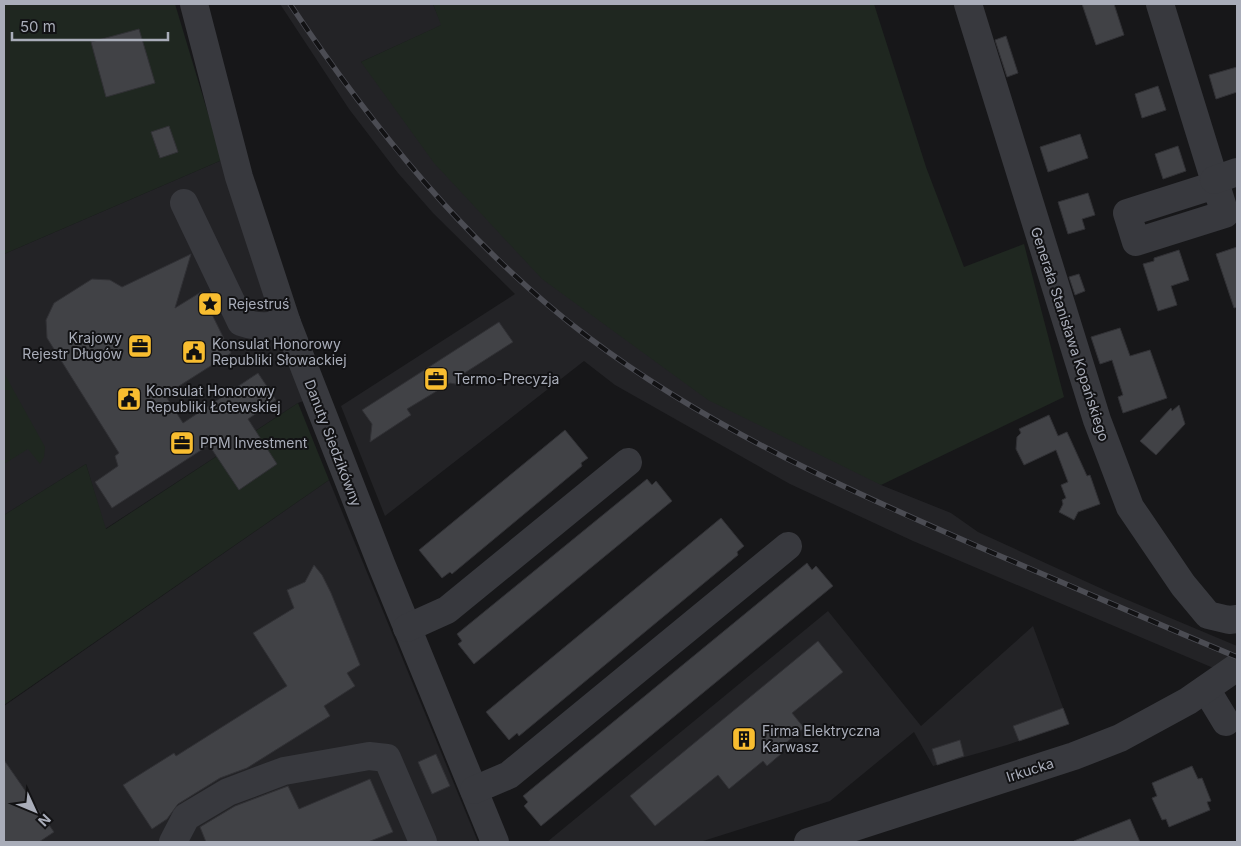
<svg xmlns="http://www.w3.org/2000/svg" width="1241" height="846" font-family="Inter,sans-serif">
  <rect width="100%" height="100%" fill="#171719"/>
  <g fill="#232326">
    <path d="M280,4H433L442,25L361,62L881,485L951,513L978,532L1111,593L1237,646V678L913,541L790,484L615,385L584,361L385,516L341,406L515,294L433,213L398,173L349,109Z"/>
    <path d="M222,160L306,400L298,403L105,529L86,464L4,515V254Z"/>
    <path d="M329,480L478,842H4V706Z"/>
    <path d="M828,611L921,726L1033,626L1069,724L1007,745L933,766L914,732L830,801L700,842H547Z"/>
  </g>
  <g fill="#1f2720">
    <path d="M4,4H175L222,160L4,254Z"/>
    <path d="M433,4H874L926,167L964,267L1024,244L1064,397L881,485L708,400L542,279L434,163L361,62L441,25Z"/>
    <path d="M4,373L45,447L44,457L40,464L28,449L4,464Z"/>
    <path d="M298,403L329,480L4,705V515L86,464L106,529Z"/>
  </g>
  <g fill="#414246" stroke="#313135">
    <path d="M1082,4H1114L1124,35L1096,45Z"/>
    <path d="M139,29L155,83L106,97L91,42Z"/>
    <path d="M1006,36L1018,73L1007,77L995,40Z"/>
    <path d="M1237,67V92L1216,99L1209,75Z"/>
    <path d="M1158,86L1166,110L1142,118L1135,94Z"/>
    <path d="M169,126L178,152L160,158L151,132Z"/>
    <path d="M1080,134L1088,158L1048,172L1040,147Z"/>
    <path d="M1178,146L1186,171L1163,179L1155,154Z"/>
    <path d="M1088,193L1095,215L1082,219L1085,229L1068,234L1058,202Z"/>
    <path d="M1237,247V307L1234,308L1216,254Z"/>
    <path d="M1179,250L1189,280L1171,286L1177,305L1158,311L1143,264L1154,261V258Z"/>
    <path d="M191,254L175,308L201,292L231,353L165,395L183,423L258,373L276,400L248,419L277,464L239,490L209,445L112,508L95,482L118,466L115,456L119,453L47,338L46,320L54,303L92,279L110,280L122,287Z"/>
    <path d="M1079,274L1085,291L1075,295L1069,277Z"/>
    <path d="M499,322L513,342L463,374L460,385L450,383L407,409L411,415L370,442L372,424L362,410Z"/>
    <path d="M1120,328L1130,356L1150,350L1167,398L1123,413L1118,397L1123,395L1112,360L1100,364L1091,337Z"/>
    <path d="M1179,405L1185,424L1156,455L1140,441L1171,408L1172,411Z"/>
    <path d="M1049,415L1058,436L1067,432L1087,476L1090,475L1100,504L1078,512L1074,520L1059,512L1063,504L1062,500L1066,498L1061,485L1068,482L1056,450L1024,465L1016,449L1017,437L1021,433L1019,429Z"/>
    <path d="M565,430L588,458L581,463L582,466L452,574L450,572L442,578L419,550Z"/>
    <path d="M647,479L652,485L656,481L672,501L474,664L458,644L462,641L457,634Z"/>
    <path d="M721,518L744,546L737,552L738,555L519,736L517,733L509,740L486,712Z"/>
    <path d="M807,563L812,570L816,566L833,586L541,826L524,806L528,802L523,796Z"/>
    <path d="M314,565L322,575L331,593L360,665L347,673L355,686L324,706L330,716L247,768L220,778L178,804L167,819L152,829L123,785L174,753L176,756L287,686L253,633L294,608L287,590L305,582Z"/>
    <path d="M818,641L843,672L792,713L804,728L777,750L781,754L767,766L763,761L729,789L718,775L655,826L630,796Z"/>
    <path d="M1063,708L1069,724L1019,741L1013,726Z"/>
    <path d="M960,740L964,756L937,765L932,749Z"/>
    <path d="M436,754L450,786L432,794L418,762Z"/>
    <path d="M4,760L54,832L39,842H4Z"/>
    <path d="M1192,766L1198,779L1202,778L1211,801L1207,802L1210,810L1169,827L1166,819L1162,820L1152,798L1157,796L1152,783Z"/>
    <path d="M370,779L393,832L368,842H206L200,827L235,806L288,786L299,809Z"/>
    <path d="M1130,819L1140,842H1074V841Z"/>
  </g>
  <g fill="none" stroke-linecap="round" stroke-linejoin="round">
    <g stroke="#38393e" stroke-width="28">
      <path d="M194,4L239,177L287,323L382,566L495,842"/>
      <path d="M968,4L1097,420L1130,507L1183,585L1208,615L1229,620L1237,619"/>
      <path d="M1160,4L1225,214L1136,242L1127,213L1215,185"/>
      <path d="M1214,180L1237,172"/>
      <path d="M184,203L241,322C258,328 270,327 287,323"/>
      <path d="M407,628L447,610L628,462"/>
      <path d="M1206,689L1226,722"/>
      <path d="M474,790L509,775L788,546"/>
      <path d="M173,842L186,817L228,792L284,771L369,756L387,758L423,842"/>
      <path d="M808,842L1074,756L1120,738L1188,701L1237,667"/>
    </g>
    <defs>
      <path id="rail" d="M290,4C372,127 469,247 588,337C711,430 852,492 993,553C1074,587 1155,623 1237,657"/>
    </defs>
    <use href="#rail" stroke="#4b4c53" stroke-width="5.5"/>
    <use href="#rail" stroke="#121214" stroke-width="4" stroke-dasharray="11" stroke-linecap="butt"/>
  </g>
  <defs>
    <symbol id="sight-square" viewBox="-11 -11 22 22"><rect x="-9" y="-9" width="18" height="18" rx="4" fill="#f8bd30" stroke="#121214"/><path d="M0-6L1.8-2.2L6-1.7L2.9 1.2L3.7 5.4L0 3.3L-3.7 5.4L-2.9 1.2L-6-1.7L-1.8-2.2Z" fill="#111"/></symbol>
    <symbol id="office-square" viewBox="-11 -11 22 22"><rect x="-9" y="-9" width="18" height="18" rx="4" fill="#f8bd30" stroke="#121214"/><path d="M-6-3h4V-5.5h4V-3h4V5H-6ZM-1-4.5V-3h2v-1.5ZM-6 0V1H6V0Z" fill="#111"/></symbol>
    <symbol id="civic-square" viewBox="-11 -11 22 22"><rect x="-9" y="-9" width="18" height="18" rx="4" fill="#f8bd30" stroke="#121214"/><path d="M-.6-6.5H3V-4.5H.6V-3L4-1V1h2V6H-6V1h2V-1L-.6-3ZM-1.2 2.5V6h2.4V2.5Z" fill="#111"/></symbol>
    <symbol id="building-square" viewBox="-11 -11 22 22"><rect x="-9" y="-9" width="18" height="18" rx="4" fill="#f8bd30" stroke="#121214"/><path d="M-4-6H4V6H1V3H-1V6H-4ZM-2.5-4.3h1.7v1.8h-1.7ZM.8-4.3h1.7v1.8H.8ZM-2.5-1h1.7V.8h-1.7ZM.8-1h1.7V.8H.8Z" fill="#111"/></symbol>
  </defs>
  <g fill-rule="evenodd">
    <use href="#sight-square" x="196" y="290" width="28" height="28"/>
    <use href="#office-square" x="126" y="332" width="28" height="28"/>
    <use href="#civic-square" x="180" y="338" width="28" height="28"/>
    <use href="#office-square" x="422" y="365" width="28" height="28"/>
    <use href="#civic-square" x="115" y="385" width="28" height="28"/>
    <use href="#office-square" x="168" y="429" width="28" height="28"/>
    <use href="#building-square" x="730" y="725" width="28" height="28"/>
  </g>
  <g text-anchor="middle" stroke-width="4" stroke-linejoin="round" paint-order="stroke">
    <g font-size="14" fill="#a9adb9" stroke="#121214" text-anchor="start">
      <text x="228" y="309">Rejestruś</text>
      <text x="122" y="343" text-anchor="end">Krajowy<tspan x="122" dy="16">Rejestr Długów</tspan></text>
      <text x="212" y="349">Konsulat Honorowy<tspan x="212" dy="16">Republiki Słowackiej</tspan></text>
      <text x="454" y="384">Termo-Precyzja</text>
      <text x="146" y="396">Konsulat Honorowy<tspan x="146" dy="16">Republiki Łotewskiej</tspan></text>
      <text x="200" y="448">PPM Investment</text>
      <text x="762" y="736">Firma Elektryczna<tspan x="762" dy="16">Karwasz</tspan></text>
    </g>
    <g font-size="14" fill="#a9adb9" stroke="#121214">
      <text transform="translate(1070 334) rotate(72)" y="5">Generała Stanisława Kopańskiego</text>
      <text transform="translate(333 443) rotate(69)" y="5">Danuty Siedzikówny</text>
      <text transform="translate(1030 770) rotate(-18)" y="5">Irkucka</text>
    </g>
  </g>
  <rect width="1241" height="846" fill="none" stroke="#a9adb9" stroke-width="10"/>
  <g transform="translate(35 811) rotate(134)" stroke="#121214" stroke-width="4" paint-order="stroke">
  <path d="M0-4L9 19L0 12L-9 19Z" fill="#a9adb9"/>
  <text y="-8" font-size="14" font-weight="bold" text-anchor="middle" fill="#a9adb9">N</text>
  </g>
  <path d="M12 32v8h156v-8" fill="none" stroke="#a9adb9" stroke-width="2.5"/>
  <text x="20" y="32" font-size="15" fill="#a9adb9" stroke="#121214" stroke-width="4" paint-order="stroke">50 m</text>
</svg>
